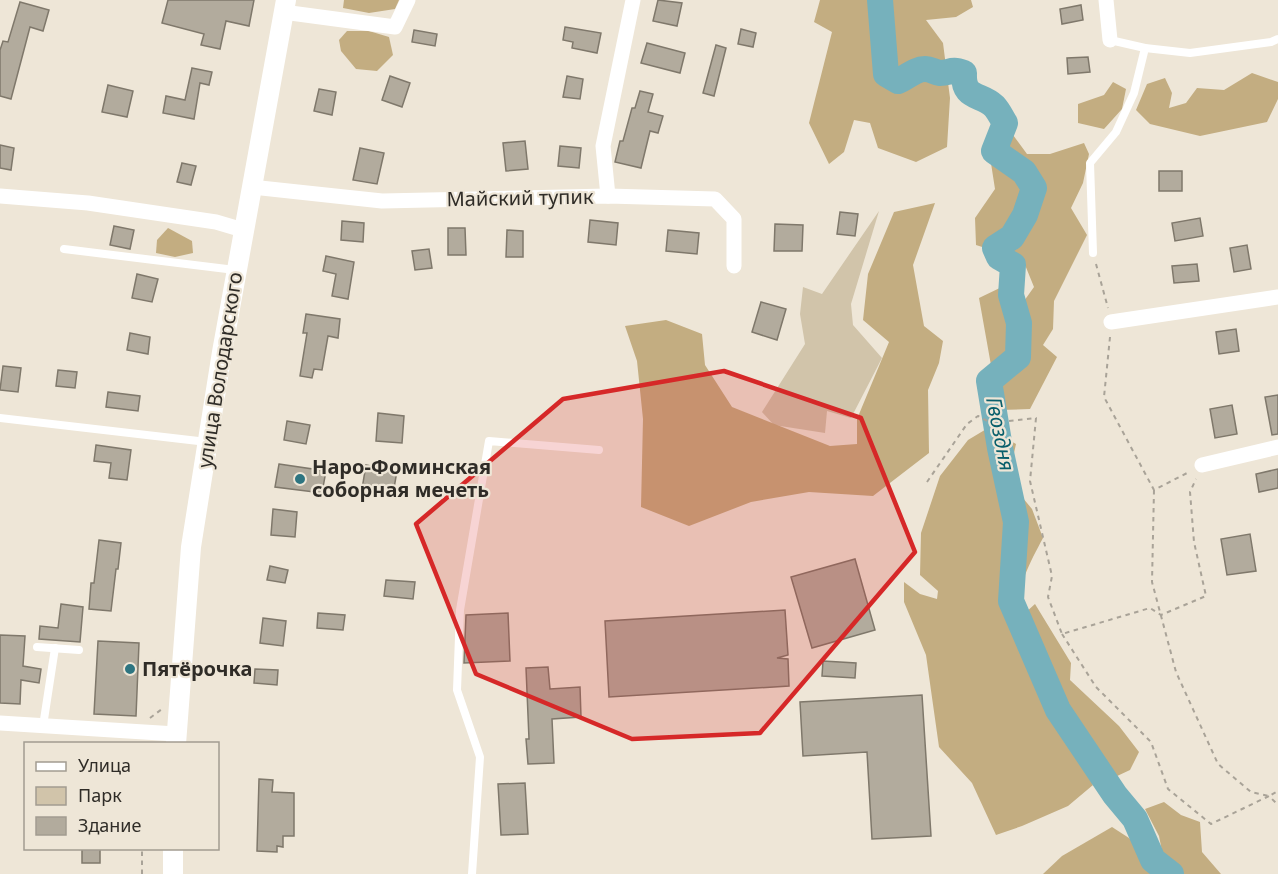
<svg xmlns="http://www.w3.org/2000/svg" width="1278" height="874" font-family="'Noto Sans',sans-serif">
  <rect width="100%" height="100%" fill="#eee6d7"/>
  <path fill="#d1c4aa" d="M879,211L851,304L853,325L882,358L851,418L827,411L825,433L774,425L762,412L805,344L800,314L803,287L822,294Z"/>
  <g fill="#c3ad81">
    <path d="M344,0H399L395,9L369,13L343,8Z"/>
    <path d="M820,0H971L973,7L956,17L926,20L943,43L950,98L947,147L916,162L878,148L870,123L854,120L844,152L829,164L809,123L832,32L814,22Z"/>
    <path d="M347,31H369L389,37L393,55L377,71L356,69L341,51L339,40Z"/>
    <path d="M1252,73L1278,82V99L1267,122L1200,136L1150,124L1136,110L1147,84L1165,78L1172,93L1169,108L1186,103L1197,88L1224,90Z"/>
    <path d="M1113,82L1126,89L1122,109L1104,129L1078,123V104L1104,95Z"/>
    <path d="M995,133L1013,135L1027,154H1050L1084,143L1089,154L1083,183L1071,208L1087,235L1054,301L1053,329L1043,345L1057,357L1030,409L999,410L979,298L1006,285L1024,301L1034,287L1023,260L976,245L975,218L995,189L988,144Z"/>
    <path d="M935,203L913,265L924,326L943,341L939,363L928,390L929,453L873,496L809,492L751,502L689,526L641,507L643,419L637,361L625,326L666,320L702,334L705,365L732,407L830,446L857,444V419L889,342L863,320L868,274L894,212Z"/>
    <path d="M168,228L192,241L193,253L175,257L156,253L157,240Z"/>
    <path d="M988,428L1016,444L1012,462L1013,486L1032,509L1043,538C1029,564 1015,591 1016,621C1016,632 1025,645 1029,655C1049,699 1072,741 1093,785L1068,806L1022,826L996,835L972,783L939,747L926,655L904,602V582L920,594L937,599L938,591L920,575L921,533L940,476L968,440Z"/>
    <path d="M1035,604L1071,663L1070,680L1119,726L1139,752L1130,770L1115,777C1079,724 1042,675 1025,613Z"/>
    <path d="M1164,802L1181,815L1200,822L1202,852L1221,874H1184L1165,866L1159,836L1145,809Z"/>
    <path d="M1112,827L1129,838L1163,874H1043L1062,856Z"/>
  </g>
  <g fill="none" stroke-linecap="round" stroke-linejoin="round">
    <path stroke="#76b1bc" stroke-width="26" d="M880,0L886,74L898,81C906,78 915,69 925,69C930,69 935,72 940,73C951,73 950,68 964,73C963,100 980,93 994,106C998,110 1002,118 1005,123L994,151L1024,172L1034,188L1025,215L1012,237L995,248L999,257L1013,265L1011,295L1019,323L1018,357L989,381L1000,448L1016,522L1011,601L1058,710L1115,795L1135,819L1153,860L1171,874"/>
  </g>
  <g fill="#b2ab9d" stroke="#7f786b" stroke-width="1.5">
    <path d="M168,0H254L249,26L226,21L220,49L201,45L204,34L162,23Z"/>
    <path d="M658,0L682,3L677,26L653,21Z"/>
    <path d="M20,2L49,10L43,31L30,27L11,99L0,96V50L3,41L8,42Z"/>
    <path d="M1081,5L1083,20L1062,24L1060,9Z"/>
    <path d="M565,27L601,33L597,53L572,48L573,42L563,40Z"/>
    <path d="M741,29L756,33L753,47L738,44Z"/>
    <path d="M414,30L437,34L435,46L412,42Z"/>
    <path d="M647,43L685,53L680,73L641,63Z"/>
    <path d="M716,45L726,48L714,96L703,93Z"/>
    <path d="M1088,57L1090,72L1068,74L1067,58Z"/>
    <path d="M192,68L212,72L209,85L200,83L194,119L163,113L166,96L185,100Z"/>
    <path d="M390,76L410,83L402,107L382,100Z"/>
    <path d="M567,76L583,79L580,99L563,97Z"/>
    <path d="M108,85L133,91L127,117L102,112Z"/>
    <path d="M319,89L336,92L332,115L314,111Z"/>
    <path d="M640,91L653,94L648,112L663,116L658,133L650,131L641,168L615,162L620,141H623L632,108H635Z"/>
    <path d="M525,141L528,169L506,171L503,143Z"/>
    <path d="M0,145L14,148L11,170L0,168Z"/>
    <path d="M560,146L581,148L579,168L558,166Z"/>
    <path d="M360,148L384,153L377,184L353,180Z"/>
    <path d="M182,163L196,166L191,185L177,182Z"/>
    <rect x="1159" y="171" width="23" height="20"/>
    <path d="M840,212L858,214L855,236L837,234Z"/>
    <path d="M1200,218L1203,236L1175,241L1172,223Z"/>
    <path d="M590,220L618,223L616,245L588,242Z"/>
    <path d="M342,221L364,223L363,242L341,240Z"/>
    <path d="M775,224L803,225L802,251H774Z"/>
    <path d="M114,226L134,230L130,249L110,245Z"/>
    <path d="M448,228H465L466,255H448Z"/>
    <path d="M507,230L523,231V257H506Z"/>
    <path d="M668,230L699,233L697,254L666,251Z"/>
    <path d="M1247,245L1251,269L1234,272L1230,248Z"/>
    <path d="M429,249L432,268L415,270L412,251Z"/>
    <path d="M326,256L354,262L348,299L332,296L336,274L323,271Z"/>
    <path d="M1197,264L1199,281L1174,283L1172,266Z"/>
    <path d="M137,274L158,279L152,302L132,298Z"/>
    <path d="M761,302L786,309L777,340L752,332Z"/>
    <path d="M306,314L340,319L338,338L328,336L322,370L314,369L312,378L300,376L307,333H303Z"/>
    <path d="M1236,329L1239,351L1219,354L1216,332Z"/>
    <path d="M130,333L150,337L148,354L127,350Z"/>
    <path d="M3,366L21,368L18,392L0,390Z"/>
    <path d="M58,370L77,372L75,388L56,386Z"/>
    <path d="M108,392L140,396L138,411L106,407Z"/>
    <path d="M1278,395V434L1272,435L1265,397Z"/>
    <path d="M1232,405L1237,434L1215,438L1210,409Z"/>
    <path d="M378,413L404,416L402,443L376,441Z"/>
    <path d="M287,421L310,425L306,444L284,440Z"/>
    <path d="M96,445L131,450L127,480L109,478L111,463L94,461Z"/>
    <path d="M279,464L326,471L322,493L275,487Z"/>
    <path d="M366,465L397,471L393,494L362,489Z"/>
    <path d="M1278,469V488L1259,492L1256,474Z"/>
    <path d="M273,509L297,512L295,537L271,535Z"/>
    <path d="M1250,534L1256,571L1227,575L1221,539Z"/>
    <path d="M99,540L121,543L118,569H116L111,611L89,609L91,583H94Z"/>
    <path d="M855,559L875,630L812,648L791,577Z"/>
    <path d="M270,566L288,570L285,583L267,580Z"/>
    <path d="M386,580L415,582L413,599L384,596Z"/>
    <path d="M61,604L83,607L80,642L39,639L40,626L58,628Z"/>
    <path d="M785,610L788,655L777,658L788,659L789,686L609,697L605,621Z"/>
    <path d="M318,613L345,615L343,630L317,628Z"/>
    <path d="M508,613L510,661L464,663L466,615Z"/>
    <path d="M263,618L286,621L283,646L260,643Z"/>
    <path d="M0,635L25,636L23,666L41,669L39,683L21,680L20,704L0,703Z"/>
    <path d="M98,641L139,643L136,716L94,714Z"/>
    <path d="M823,661L856,663L855,678L822,676Z"/>
    <path d="M548,667L550,689L580,687L581,717L552,719L554,763L528,764L526,739H529L526,668Z"/>
    <path d="M255,669L278,670L277,685L254,683Z"/>
    <path d="M922,695L931,836L872,839L867,752L803,756L800,702Z"/>
    <path d="M259,779L273,780L272,792L294,793V836H283V847L277,846V852L257,851Z"/>
    <path d="M525,783L528,834L501,835L498,784Z"/>
    <rect x="82" y="849" width="18" height="14"/>
  </g>
  <g fill="none" stroke-linecap="round" stroke-linejoin="round">
    <g stroke="#a9a398" stroke-width="2" stroke-dasharray="4.5 4.5" stroke-linecap="butt">
      <path d="M1096,264L1108,308"/>
      <path d="M1110,337L1104,397L1154,490L1189,472"/>
      <path d="M927,482L967,424L978,416L991,423L1036,418L1030,481L1052,576L1048,597L1062,634L1150,608L1161,615L1206,596L1194,542L1190,492L1196,479"/>
      <path d="M1154,490L1152,582L1176,672L1218,764L1251,792L1269,796L1278,791"/>
      <path d="M1062,634L1096,687L1151,742L1168,789L1211,824L1269,796L1278,805"/>
      <path d="M150,718L162,709"/>
      <path d="M142,874V848"/>
    </g>
    <g stroke="#fff" stroke-width="8">
      <path d="M1110,40L1145,48L1190,53L1271,42L1278,39"/>
      <path d="M64,249L235,270"/>
      <path d="M1093,253L1090,163L1116,132L1134,93L1145,48"/>
      <path d="M0,418L207,442"/>
      <path d="M37,647L79,650"/>
      <path d="M43,726L55,648"/>
      <path d="M472,874L480,757L457,690L460,610L489,441L599,450"/>
    </g>
    <g stroke="#fff" stroke-width="15">
      <path d="M1106,0L1110,40"/>
      <path d="M283,12L395,27L408,0"/>
      <path d="M252,187L382,201L608,196L715,199L734,219V266"/>
      <path d="M0,196L88,203L216,222L243,230"/>
      <path d="M608,196L603,146L633,0"/>
      <path d="M1111,322L1278,297"/>
      <path d="M1202,465L1278,447"/>
      <path d="M0,723L176,734"/>
    </g>
    <g stroke="#fff" stroke-width="20">
      <path d="M176,744L191,547L222,352L286,0"/>
      <path d="M173,874V848"/>
    </g>
  </g>
  <path fill="#d62828" fill-opacity="0.2" stroke="#d62828" stroke-width="4.5" stroke-linejoin="round" d="M724,371L861,418L915,552L760,733L632,739L476,674L416,524L563,399Z"/>
  <g fill="#2e7581" stroke="#eee6d7" stroke-width="2">
    <circle cx="300" cy="479" r="6"/>
    <circle cx="130" cy="669" r="6"/>
  </g>
  <g text-anchor="middle" stroke-width="4.5" stroke-linejoin="round" paint-order="stroke">
    <g font-size="20" fill="#2f2c27" stroke="#eee6d7">
      <text transform="translate(520 198) rotate(-1)" y="7">Майский тупик</text>
      <text transform="translate(220 370) rotate(-81)" y="7">улица Володарского</text>
    </g>
    <g font-size="20" font-weight="bold" fill="#2f2c27" stroke="#eee6d7" text-anchor="start">
      <text x="312" y="474">Наро-Фоминская<tspan x="312" dy="23">соборная мечеть</tspan></text>
      <text x="142" y="676">Пятёрочка</text>
    </g>
    <g font-size="21" font-style="italic" fill="#085e6b" stroke="#eee6d7">
      <text transform="translate(1000 434) rotate(79)" y="7">Гвоздня</text>
    </g>
  </g>
  <rect x="24" y="742" width="195" height="108" fill="#eee6d7" stroke="#a29c91" stroke-width="1.5"/>
  <rect x="36" y="762" width="30" height="9" fill="#ffffff" stroke="#a29c91" stroke-width="1.5"/>
  <text x="78" y="772" font-size="18" fill="#2f2c27">Улица</text>
  <rect x="36" y="787" width="30" height="18" fill="#d1c4aa" stroke="#a29c91" stroke-width="1.5"/>
  <text x="78" y="802" font-size="18" fill="#2f2c27">Парк</text>
  <rect x="36" y="817" width="30" height="18" fill="#b2ab9d" stroke="#a29c91" stroke-width="1.5"/>
  <text x="78" y="832" font-size="18" fill="#2f2c27">Здание</text>
</svg>
